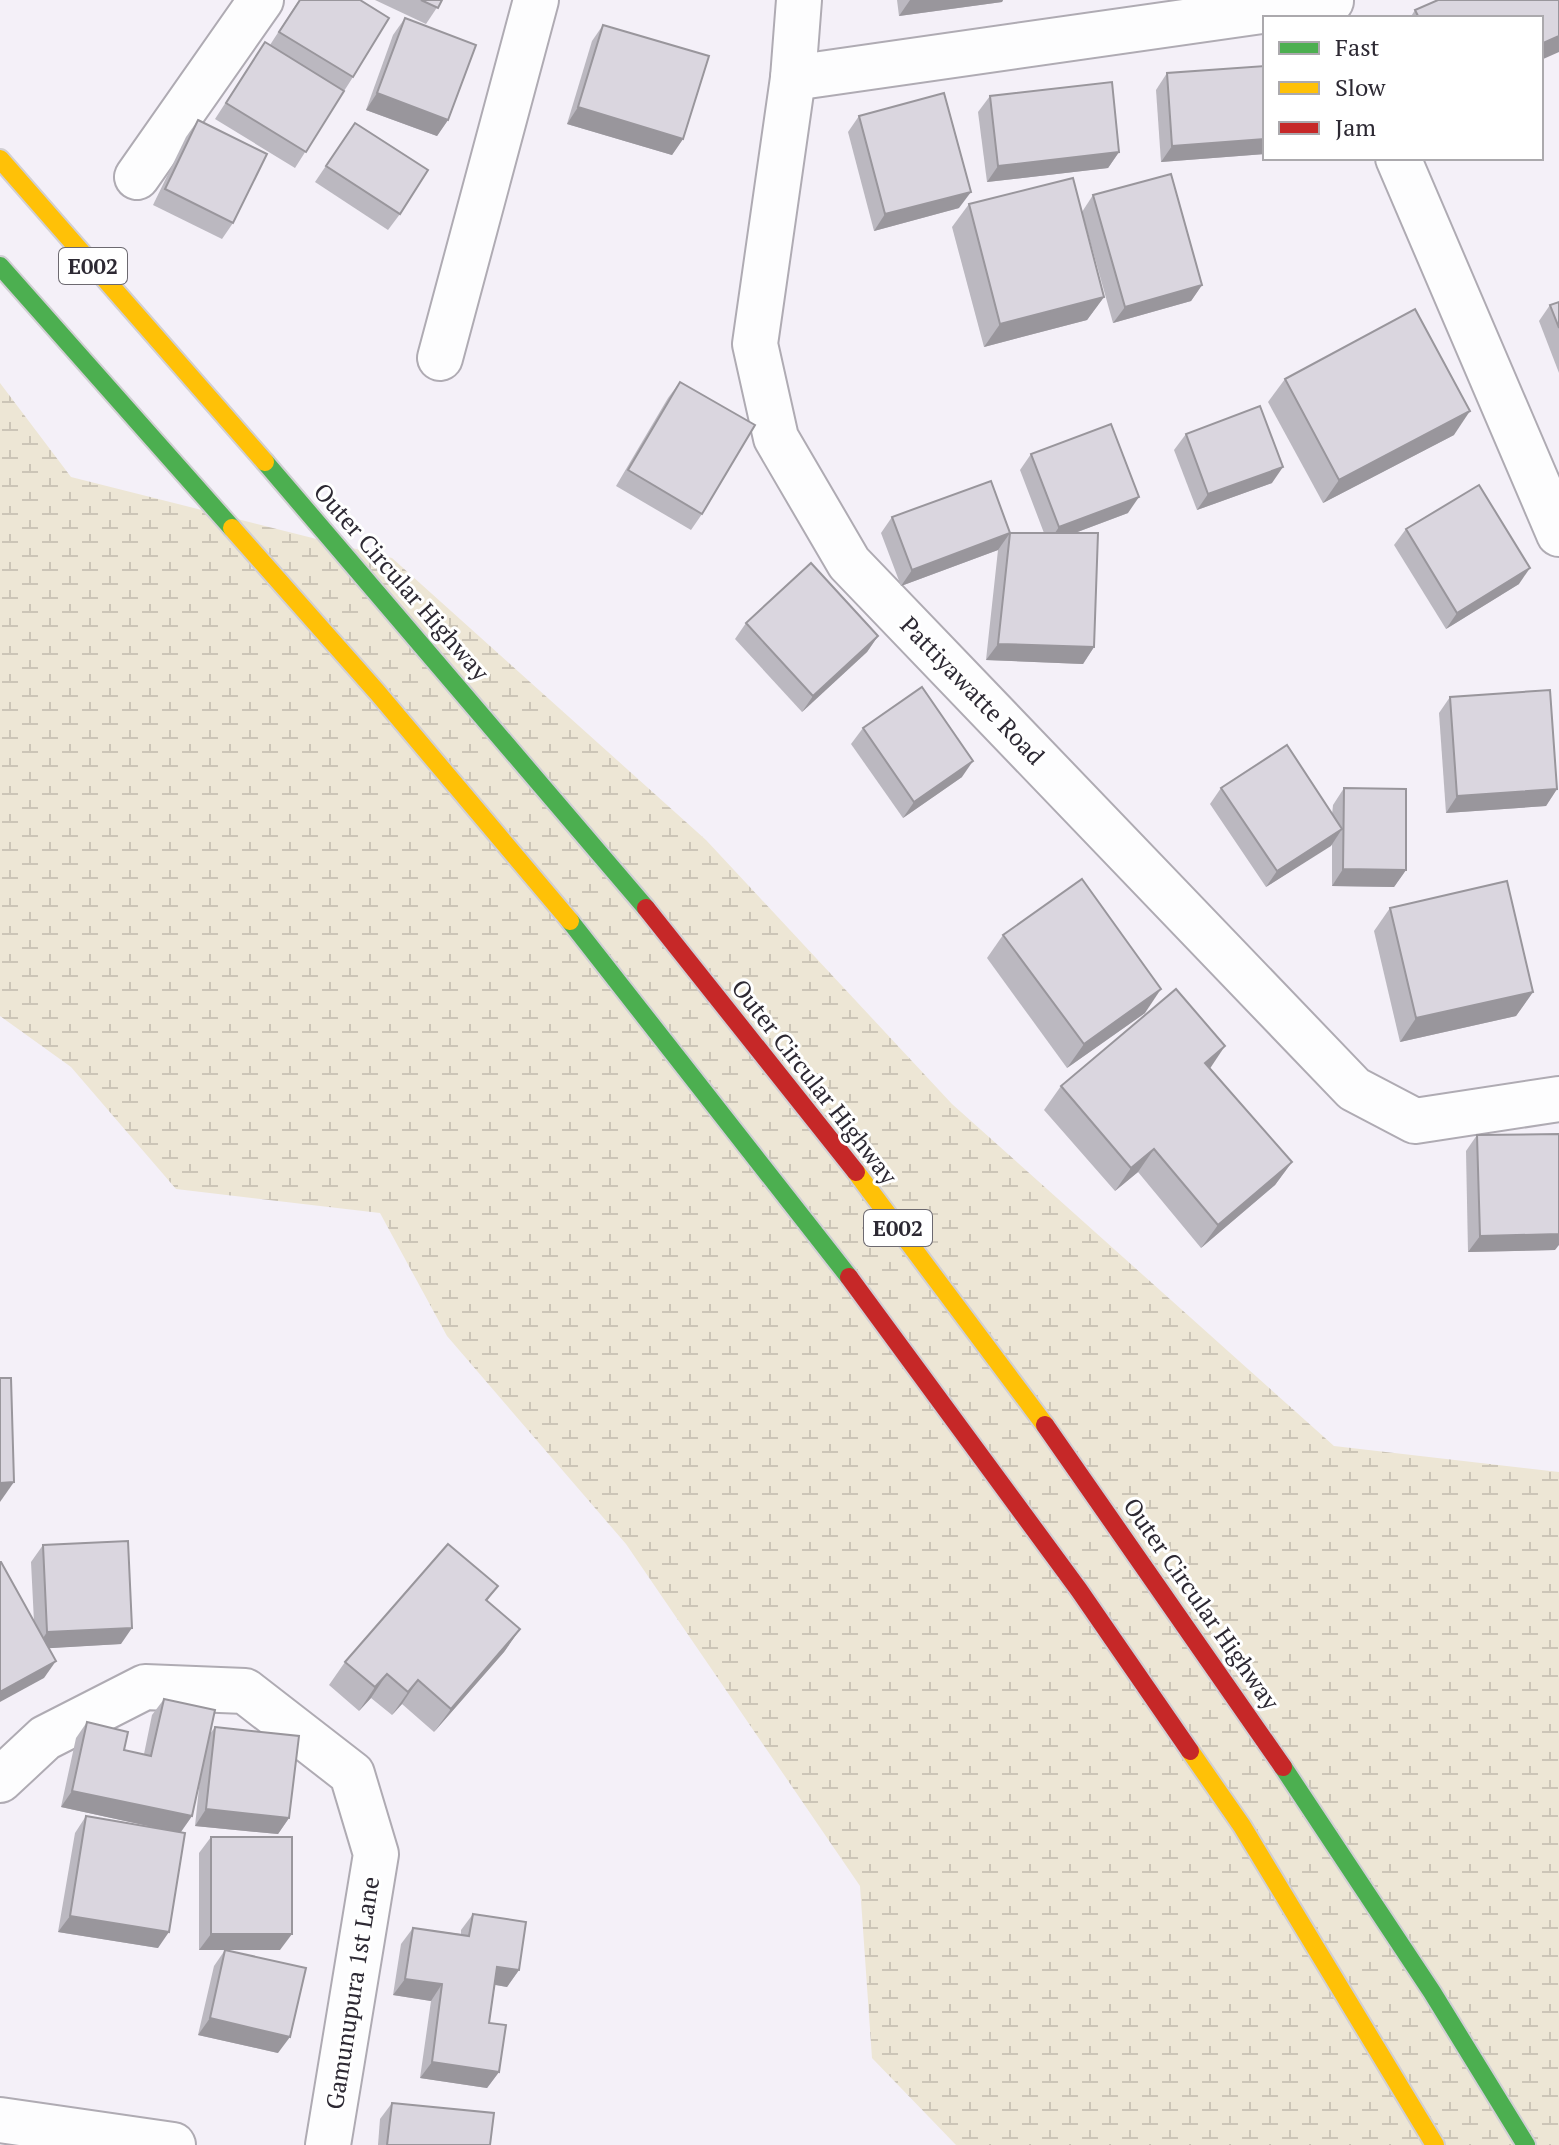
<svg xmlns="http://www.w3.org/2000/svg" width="1559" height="2145" font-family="'PT Serif',serif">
  <defs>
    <pattern id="wetland-marsh" width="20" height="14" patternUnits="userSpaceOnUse" patternTransform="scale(2)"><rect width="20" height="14" fill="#ede6d5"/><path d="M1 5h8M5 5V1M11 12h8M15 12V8" fill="none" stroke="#ccc5b7"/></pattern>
  </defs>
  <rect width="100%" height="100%" fill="#f4f0f8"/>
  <path fill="url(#wetland-marsh)" d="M0,383L71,477L392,558L706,840L952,1104L1334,1446L1559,1472V2145H956L872,2058L860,1886L626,1544L447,1336L380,1213L176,1189L71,1067L0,1016Z"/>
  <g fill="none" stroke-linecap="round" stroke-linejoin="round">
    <defs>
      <g id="street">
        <path d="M799,0L793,78L755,344L776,438L849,563L1354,1089L1415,1121L1559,1099"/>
        <path d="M793,78L1331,1"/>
        <path d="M1398,158L1559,534"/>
        <path d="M137,177L261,0"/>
        <path d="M440,358L536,0"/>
        <path d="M0,1780L45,1738L145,1687L245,1691L352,1774L376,1854L328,2145"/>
        <path d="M0,2120L173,2145"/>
      </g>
      <g id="fast">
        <path d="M0,266L232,528"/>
        <path d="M265,462L646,908"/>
        <path d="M570,921L849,1277"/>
        <path d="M1283,1767L1432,1992L1526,2145"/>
      </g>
      <g id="slow">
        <path d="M0,159L265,462"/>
        <path d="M232,528L377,692L570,921"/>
        <path d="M856,1172L1045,1425"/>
        <path d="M1190,1751L1242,1826L1435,2145"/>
      </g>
      <g id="jam">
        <path d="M646,908L856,1172"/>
        <path d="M849,1277L1079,1590L1190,1751"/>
        <path d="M1045,1425L1283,1767"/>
      </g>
    </defs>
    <use href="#street" stroke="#afabb3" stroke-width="48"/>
    <use href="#fast" stroke="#d1cfd4" stroke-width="22"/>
    <use href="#slow" stroke="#d1cfd4" stroke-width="22"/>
    <use href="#jam" stroke="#d1cfd4" stroke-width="22"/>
    <use href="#street" stroke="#fdfdfe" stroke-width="44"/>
    <use href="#fast" stroke="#4caf50" stroke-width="18"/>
    <use href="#slow" stroke="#ffc107" stroke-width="18"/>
    <use href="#jam" stroke="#c62828" stroke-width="18"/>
  </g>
  <g fill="#bbb8c0">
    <path d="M299,0H360L353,77L295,168L215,119L265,42L270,45Z"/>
    <path d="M375,0H442L426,24Z"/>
    <path d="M897,0H1003L1002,2L899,16Z"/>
    <path d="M1415,10L1541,18H1410Z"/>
    <path d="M405,18L448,120L437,136L366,110L393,35Z"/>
    <path d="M603,25L683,139L672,155L567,124L592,41Z"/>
    <path d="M1265,66V154L1161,162L1156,90L1167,73Z"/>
    <path d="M990,96L1119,152L1108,168L987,182L978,112Z"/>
    <path d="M859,116L959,208L874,231L848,132Z"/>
    <path d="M198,120L233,223L222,239L153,205L186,137Z"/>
    <path d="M355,123L400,214L388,230L315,182Z"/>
    <path d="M1093,195L1202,285L1191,301L1113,323L1082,212Z"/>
    <path d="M969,204L1104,297L1087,320L984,347L952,227Z"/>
    <path d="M1559,302V373L1539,321L1550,305Z"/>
    <path d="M1285,379L1454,435L1323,503L1268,402Z"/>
    <path d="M680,382L702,514L691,530L616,486L668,398Z"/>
    <path d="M1186,434L1272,483L1197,510L1174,450Z"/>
    <path d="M1031,454L1128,513L1075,533L1094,647L1083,664L986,660L998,550L901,586L881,533L892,517L1010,533H1044L1020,470Z"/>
    <path d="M1406,529L1519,584L1446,629L1394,545Z"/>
    <path d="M746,623L878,636L867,652L802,712L735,639Z"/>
    <path d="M1450,697L1557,789L1546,806L1446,813L1439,713Z"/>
    <path d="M863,728L962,777L903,818L851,744Z"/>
    <path d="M1221,788L1332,815L1333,805L1344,788L1406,870L1394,887L1332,886V844L1266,887L1210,804Z"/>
    <path d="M1390,908L1533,992L1516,1016L1400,1042L1374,931Z"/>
    <path d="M1003,935L1145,1013L1067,1068L987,958Z"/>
    <path d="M1210,1068L1292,1162L1275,1185L1201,1248L1138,1172L1115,1191L1044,1110L1061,1086Z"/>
    <path d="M1477,1135L1555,1250L1468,1252L1466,1151Z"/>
    <path d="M43,1545L121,1644L48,1648L44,1678L34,1622L31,1562Z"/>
    <path d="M498,1586L487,1601L520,1629L504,1652L434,1732L402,1704L392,1715L371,1698L359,1711L329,1685L345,1662Z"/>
    <path d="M164,1699L210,1734L215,1727L289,1818L278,1834L195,1826L200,1778L192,1816L181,1832L158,1948L58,1932L75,1833L86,1816L167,1830L61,1807L76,1738L87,1722L124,1750L144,1754L152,1715Z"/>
    <path d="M211,1837L280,1950H228L278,2053L198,2035L214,1966L225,1950H199V1853Z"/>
    <path d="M473,1914L519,1970L507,1987L495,1985L489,2023L499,2072L487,2088L420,2078L431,2001L393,1995L401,1944L413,1928L461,1934V1930Z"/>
    <path d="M392,2103L490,2145H378L380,2119Z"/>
  </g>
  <g fill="#99969c">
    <path d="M910,0H1003L1002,2L899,16Z"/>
    <path d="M1559,36V52L1541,60V44Z"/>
    <path d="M377,93L448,120L437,136L366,110Z"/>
    <path d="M578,107L683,139L672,155L567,124Z"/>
    <path d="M1265,139V154L1161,162L1172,146Z"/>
    <path d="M1119,152L1108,168L987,182L998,166Z"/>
    <path d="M971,192L959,208L874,231L885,214Z"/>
    <path d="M1202,285L1191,301L1113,323L1125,307Z"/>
    <path d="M1104,297L1087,320L984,347L1000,324Z"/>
    <path d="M1470,411L1454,435L1323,503L1339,480Z"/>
    <path d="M1283,467L1272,483L1197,510L1208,494Z"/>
    <path d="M1139,497L1128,513L1048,543L1059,527Z"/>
    <path d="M1010,533L998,550L901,586L912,570Z"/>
    <path d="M1530,568L1519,584L1446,629L1457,613Z"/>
    <path d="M878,636L867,652L802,712L813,696Z"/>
    <path d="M998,644L1094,647L1083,664L986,660Z"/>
    <path d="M973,761L962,777L903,818L914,802Z"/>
    <path d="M1557,789L1546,806L1446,813L1457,796Z"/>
    <path d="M1342,829L1331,846L1266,887L1277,871Z"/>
    <path d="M1343,869L1406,870L1394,887L1332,886Z"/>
    <path d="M1161,989L1145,1013L1067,1068L1084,1044Z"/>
    <path d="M1533,992L1516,1016L1400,1042L1416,1018Z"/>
    <path d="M1225,1046L1209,1070L1205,1063Z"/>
    <path d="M1154,1149L1138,1172L1115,1191L1131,1168Z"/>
    <path d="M1292,1162L1275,1185L1201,1248L1218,1225Z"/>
    <path d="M1559,1234V1245L1555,1250L1468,1252L1480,1236Z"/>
    <path d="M14,1482L0,1502V1483Z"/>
    <path d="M132,1628L121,1644L36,1649L47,1632Z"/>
    <path d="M520,1629L504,1652L434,1732L451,1709Z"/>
    <path d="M56,1661L44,1678L0,1702V1692Z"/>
    <path d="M387,1674L371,1698L359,1711L375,1687Z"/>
    <path d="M418,1680L402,1704L392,1715L408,1692Z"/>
    <path d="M72,1791L192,1816L180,1833L61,1807Z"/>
    <path d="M206,1809L289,1818L278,1834L195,1826Z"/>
    <path d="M70,1916L169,1932L158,1948L58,1932Z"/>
    <path d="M211,1934H292L280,1950H199Z"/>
    <path d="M497,1967L519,1970L507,1987L486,1983Z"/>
    <path d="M405,1979L442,1984L431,2001L393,1995Z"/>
    <path d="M210,2018L290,2037L278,2053L198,2035Z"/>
    <path d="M432,2062L499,2072L487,2088L420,2078Z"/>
  </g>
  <g fill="#dad6df" stroke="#99969c" stroke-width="2">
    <path d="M300,0H360L389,18L353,77L279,32Z"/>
    <path d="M421,0H442L438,8Z"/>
    <path d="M1438,0H1559V36L1541,44V18H1419L1415,10Z"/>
    <path d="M405,18L476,45L448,120L377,93Z"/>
    <path d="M603,25L709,56L683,139L578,107Z"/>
    <path d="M265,42L344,91L306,152L226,103Z"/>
    <path d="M1265,66V139L1172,146L1167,73Z"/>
    <path d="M1112,82L1119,152L998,166L990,96Z"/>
    <path d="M944,93L971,192L885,214L859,116Z"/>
    <path d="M198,120L267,154L233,223L165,189Z"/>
    <path d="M355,123L428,170L400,214L326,166Z"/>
    <path d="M1171,174L1202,285L1125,307L1093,195Z"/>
    <path d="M1073,178L1104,297L1000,324L969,204Z"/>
    <path d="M1559,302V328L1550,305Z"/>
    <path d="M1415,309L1470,411L1339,480L1285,379Z"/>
    <path d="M680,382L755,425L702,514L628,470Z"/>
    <path d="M1260,406L1283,467L1208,494L1186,434Z"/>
    <path d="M1111,424L1139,497L1059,527L1031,454Z"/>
    <path d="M991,481L1010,533L912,570L892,517Z"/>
    <path d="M1479,485L1530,568L1457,613L1406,529Z"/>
    <path d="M1010,533H1098L1094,647L998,644Z"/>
    <path d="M811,563L878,636L813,696L746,623Z"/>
    <path d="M922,687L973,761L914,802L863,728Z"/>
    <path d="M1550,690L1557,789L1457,796L1450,697Z"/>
    <path d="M1287,745L1342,829L1277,871L1221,788Z"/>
    <path d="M1344,788L1406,789V870L1343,869Z"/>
    <path d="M1082,879L1161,989L1084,1044L1003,935Z"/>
    <path d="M1507,881L1533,992L1416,1018L1390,908Z"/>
    <path d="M1176,989L1225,1046L1205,1063L1292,1162L1218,1225L1154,1149L1131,1168L1061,1086Z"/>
    <path d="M1559,1134V1234L1480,1236L1477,1135Z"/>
    <path d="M0,1378H11L14,1482L0,1483Z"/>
    <path d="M128,1541L132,1628L47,1632L43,1545Z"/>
    <path d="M448,1544L498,1586L486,1600L520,1629L451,1709L418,1680L408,1692L387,1674L375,1687L345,1662Z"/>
    <path d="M0,1562H1L56,1661L0,1692Z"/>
    <path d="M164,1699L215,1710L192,1816L72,1791L87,1722L128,1732L124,1750L151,1756Z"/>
    <path d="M215,1727L299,1736L289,1818L206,1809Z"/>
    <path d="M86,1816L185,1833L169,1932L70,1916Z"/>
    <rect x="211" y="1837" width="81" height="97"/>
    <path d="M473,1914L526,1922L519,1970L497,1967L489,2023L506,2025L499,2072L432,2062L442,1984L405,1979L413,1928L469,1936Z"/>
    <path d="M225,1950L306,1968L290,2037L210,2018Z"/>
    <path d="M392,2103L494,2113L490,2145H387Z"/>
  </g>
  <g text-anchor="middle" stroke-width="6" stroke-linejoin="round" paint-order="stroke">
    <g fill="#fff" stroke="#6c6970" stroke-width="2">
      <rect x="59" y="248" width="68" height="36" rx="6"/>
      <rect x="864" y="1210" width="68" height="36" rx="6"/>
    </g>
    <g font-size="22" font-weight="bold" fill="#2d2933">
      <text x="93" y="274">E002</text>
      <text x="898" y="1236">E002</text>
    </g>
    <g font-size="24" fill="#2d2933" stroke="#fff">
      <text transform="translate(401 582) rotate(49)" y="8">Outer Circular Highway</text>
      <text transform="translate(972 691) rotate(46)" y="8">Pattiyawatte Road</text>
      <text transform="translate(814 1082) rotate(52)" y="8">Outer Circular Highway</text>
      <text transform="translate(1201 1604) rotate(55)" y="8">Outer Circular Highway</text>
      <text transform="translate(353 1993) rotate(-81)" y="8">Gamunupura 1st Lane</text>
    </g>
  </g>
  <rect x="1263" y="16" width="280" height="144" fill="#ffffff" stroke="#aba9ad" stroke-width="2"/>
  <rect x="1279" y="42" width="40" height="12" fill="#4caf50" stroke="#aba9ad" stroke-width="2"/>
  <text x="1335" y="56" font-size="24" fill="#2d2933">Fast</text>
  <rect x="1279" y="82" width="40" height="12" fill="#ffc107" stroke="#aba9ad" stroke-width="2"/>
  <text x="1335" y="96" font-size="24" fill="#2d2933">Slow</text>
  <rect x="1279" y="122" width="40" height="12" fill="#c62828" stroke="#aba9ad" stroke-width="2"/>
  <text x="1335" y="136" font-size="24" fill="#2d2933">Jam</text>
</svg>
